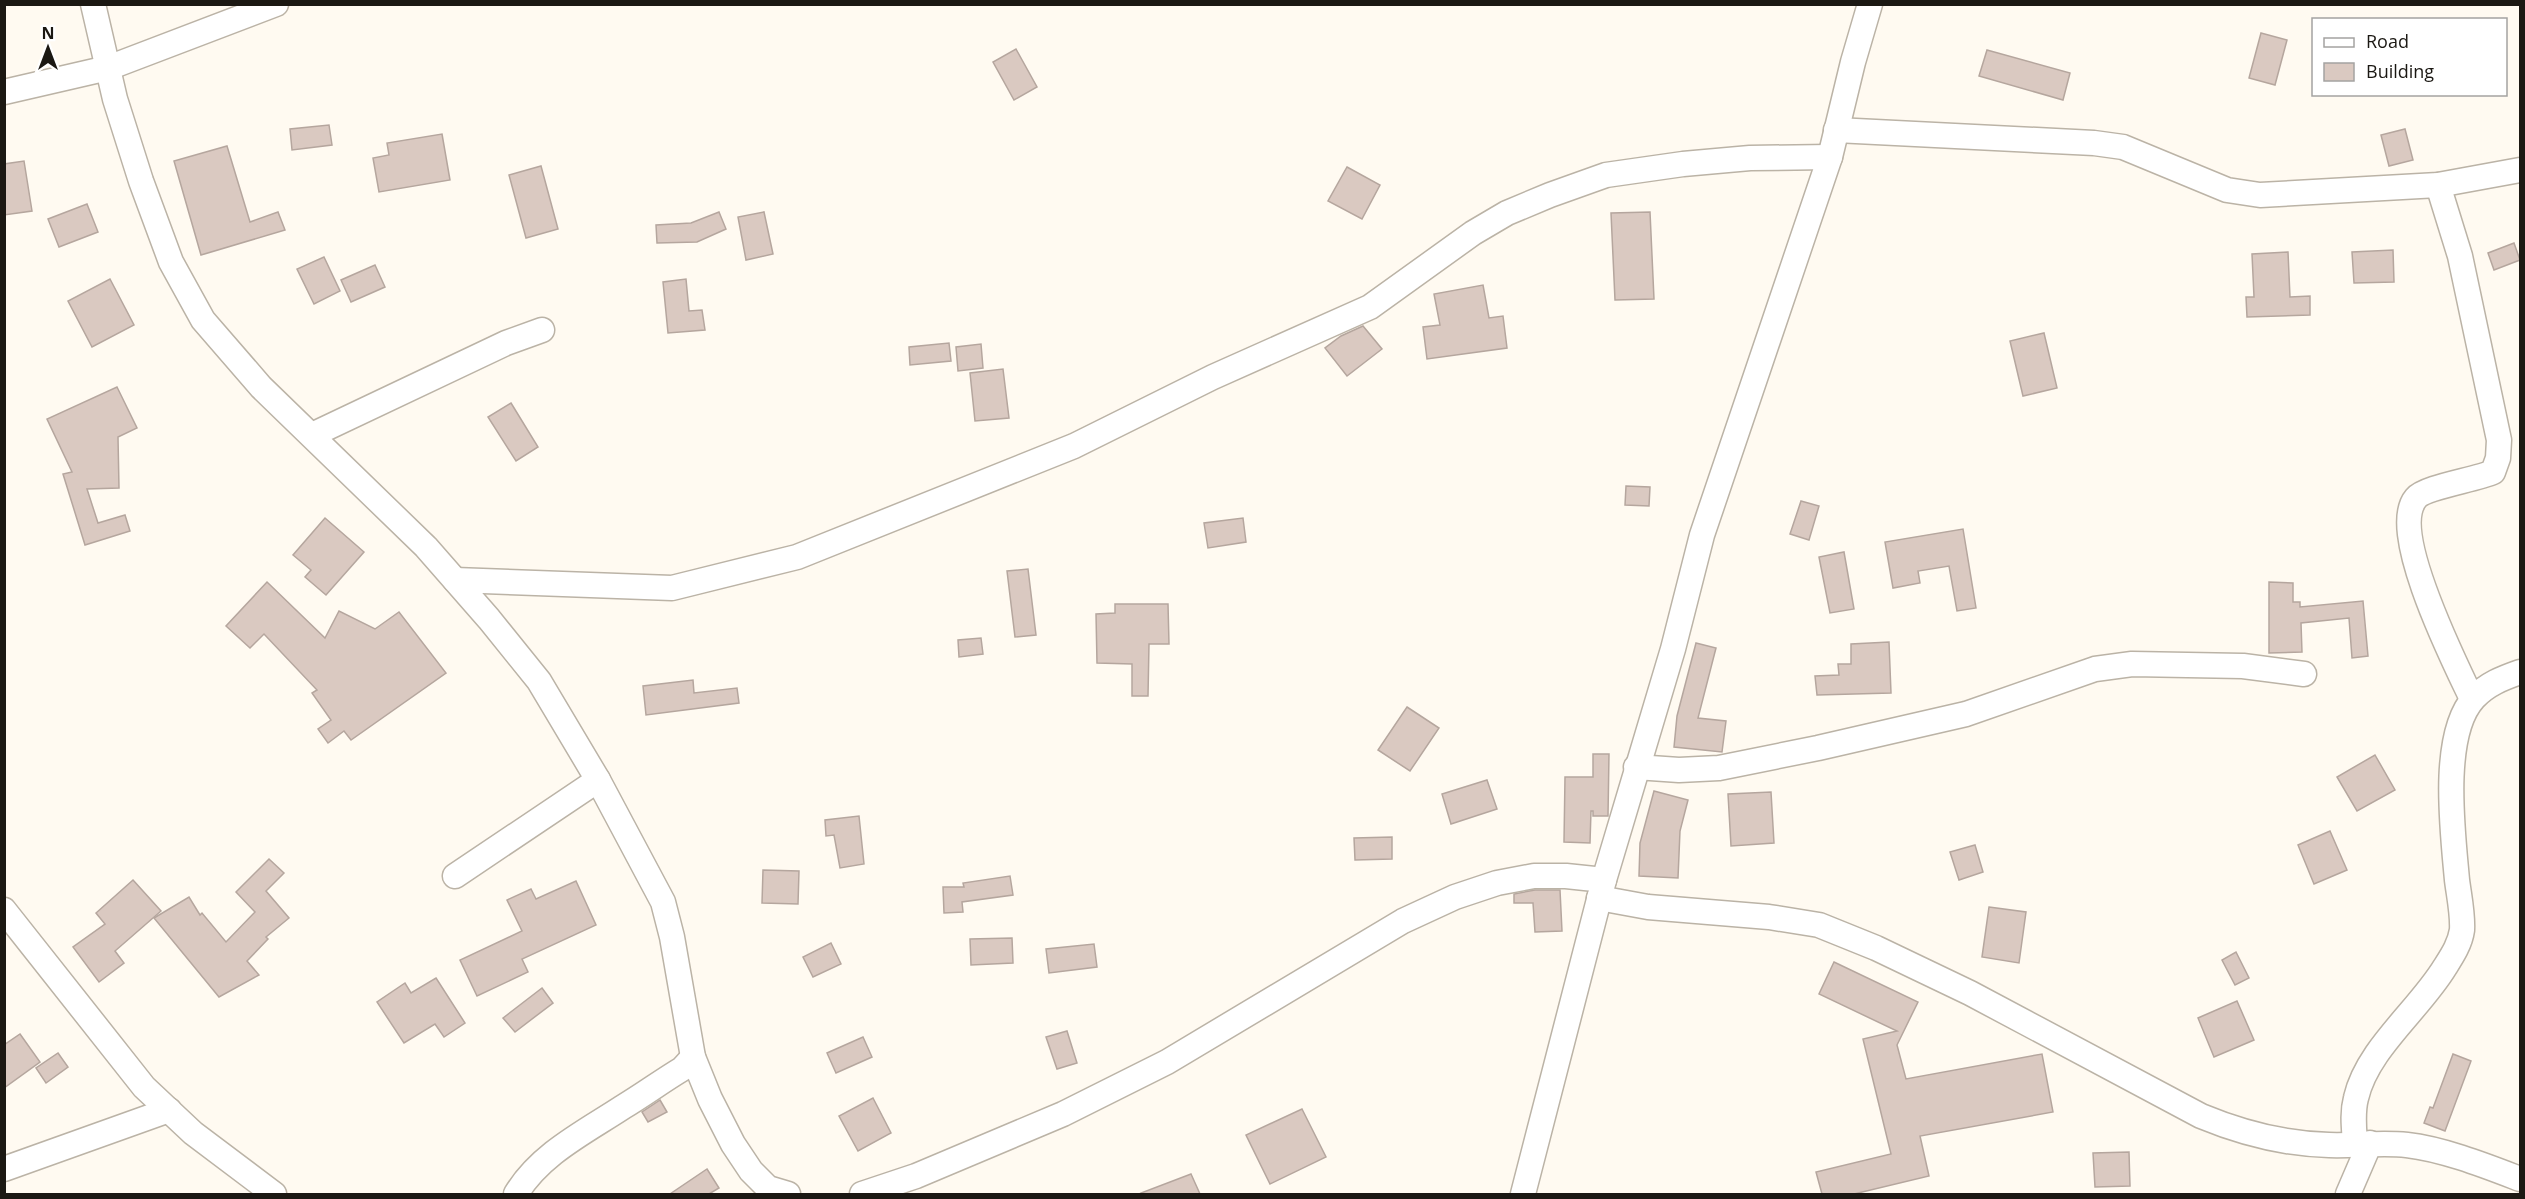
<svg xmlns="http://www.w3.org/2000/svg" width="2525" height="1199" font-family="'Open Sans',sans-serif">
  <rect width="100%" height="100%" fill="#fffaf1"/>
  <g fill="#dac9c1" stroke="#b5a69e" stroke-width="1.5">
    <path d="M2261,33L2287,40L2275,85L2249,78Z"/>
    <path d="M1016,49L1037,87L1014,100L993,62Z"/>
    <path d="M1987,50L2070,73L2063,100L1979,76Z"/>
    <path d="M329,125L332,145L292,150L290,129Z"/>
    <path d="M2405,129L2413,160L2389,166L2381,135Z"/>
    <path d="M442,134L450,180L379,192L373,158L389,155L387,143Z"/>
    <path d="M227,146L250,222L278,212L285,230L201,255L174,161Z"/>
    <path d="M24,161L32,211L4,215V164Z"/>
    <path d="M541,166L558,229L526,238L509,175Z"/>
    <path d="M1347,167L1380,185L1362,219L1328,201Z"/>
    <path d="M87,204L98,232L59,247L48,219Z"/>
    <path d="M719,212L726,229L697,242L657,243L656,225L691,223Z"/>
    <path d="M764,212L773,254L746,260L738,217Z"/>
    <path d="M1650,212L1654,299L1615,300L1611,213Z"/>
    <path d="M2514,243L2520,260L2494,270L2488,253Z"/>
    <path d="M2393,250L2394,282L2354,283L2352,252Z"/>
    <path d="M2288,252L2290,297L2310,296V315L2247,317L2246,297H2254L2252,254Z"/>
    <path d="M324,257L340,291L314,304L297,269Z"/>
    <path d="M375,265L385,287L351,302L341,280Z"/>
    <path d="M110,279L134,325L92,347L68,301Z"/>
    <path d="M686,279L689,311L702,310L705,330L668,333L663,282Z"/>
    <path d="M1483,285L1489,318L1503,316L1507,348L1427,359L1423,327L1440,325L1434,294Z"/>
    <path d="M1363,326L1382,349L1347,376L1325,348L1341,336Z"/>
    <path d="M2044,333L2057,388L2023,396L2010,341Z"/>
    <path d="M949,343L951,361L910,365L909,347Z"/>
    <path d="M981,344L983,368L958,371L956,347Z"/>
    <path d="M1003,369L1009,418L975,421L970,373Z"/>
    <path d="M117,387L137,428L118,437L119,488L87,489L98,523L125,515L130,531L85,545L63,474L72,472L47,419Z"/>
    <path d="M511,403L538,447L516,461L488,417Z"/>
    <path d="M1626,486L1650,487L1649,506L1625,505Z"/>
    <path d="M1801,501L1819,506L1809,540L1790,534Z"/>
    <path d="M325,518L364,552L326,595L305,577L311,570L293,555Z"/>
    <path d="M1243,518L1246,542L1208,548L1204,523Z"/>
    <path d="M1963,529L1976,608L1957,611L1949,566L1918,571L1920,583L1893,588L1885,542Z"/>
    <path d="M1844,552L1854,609L1830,613L1819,557Z"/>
    <path d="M1028,569L1036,635L1015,637L1007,571Z"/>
    <path d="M267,582L325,638L339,611L375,629L399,612L446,673L351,740L344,731L328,743L318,729L331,720L312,693L317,690L264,634L250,648L226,626Z"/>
    <path d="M2269,582L2293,583V602H2300V607L2363,601L2368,656L2352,658L2349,618L2301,623L2302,652L2269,653Z"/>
    <path d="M1115,604H1168L1169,644H1149L1148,696H1132V664L1097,663L1096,614L1115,613Z"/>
    <path d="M981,638L983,654L959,657L958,640Z"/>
    <path d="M1889,642L1891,693L1817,695L1815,676L1839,675L1838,664H1851V644Z"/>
    <path d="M1696,643L1716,648L1698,718L1726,721L1722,752L1674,747L1677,716Z"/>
    <path d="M693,680L694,693L737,688L739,703L646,715L643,686Z"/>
    <path d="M1407,707L1439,728L1410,771L1378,750Z"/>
    <path d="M1593,754H1609L1608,816H1593V811H1591L1590,843L1564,842L1565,777H1593Z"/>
    <path d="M2375,755L2395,790L2357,811L2337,777Z"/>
    <path d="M1487,780L1497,809L1451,824L1442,794Z"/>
    <path d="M1654,791L1688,800L1680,831L1678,878L1639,876L1640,843Z"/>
    <path d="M1771,792L1774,843L1731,846L1728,794Z"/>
    <path d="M859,816L864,864L840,868L834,835L826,836L825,820Z"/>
    <path d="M2330,831L2347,870L2314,884L2298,845Z"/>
    <path d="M1392,837V859L1355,860L1354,838Z"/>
    <path d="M1975,845L1983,872L1959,880L1950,852Z"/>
    <path d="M269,859L284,873L266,891L289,918L266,937L268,939L247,961L259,975L219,997L154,918L189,897L200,915L202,913L226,942L255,912L236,892Z"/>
    <path d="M763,870L799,871L798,904L762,903Z"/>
    <path d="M1010,876L1013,895L962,902L963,912L944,913L943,887H964L963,883Z"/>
    <path d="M133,880L161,911L115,951L124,963L99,982L73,947L105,924L96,913Z"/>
    <path d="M576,881L596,925L522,959L528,972L477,996L460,960L522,931L507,900L531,889L536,899Z"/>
    <path d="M1535,890H1560L1562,931L1535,932L1533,903H1514V894Z"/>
    <path d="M1989,907L2026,912L2019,963L1982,957Z"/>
    <path d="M1012,938L1013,963L971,965L970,939Z"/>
    <path d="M831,943L841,964L813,977L803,957Z"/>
    <path d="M1094,944L1097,967L1049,973L1046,949Z"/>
    <path d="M2236,952L2249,978L2235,985L2222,960Z"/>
    <path d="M1834,962L1918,1002L1897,1045L1906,1079L2042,1054L2053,1112L1920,1136L1929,1176L1854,1194H1822L1816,1172L1891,1154L1863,1039L1897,1031L1819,994Z"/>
    <path d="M436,978L465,1023L444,1037L435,1024L404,1043L377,1002L405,983L411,993Z"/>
    <path d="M542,988L553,1003L515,1032L503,1018Z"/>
    <path d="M2237,1001L2254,1040L2214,1057L2198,1018Z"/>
    <path d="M1067,1031L1077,1063L1057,1069L1046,1037Z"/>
    <path d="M20,1034L40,1062L4,1088V1045Z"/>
    <path d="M863,1037L872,1057L836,1073L827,1053Z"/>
    <path d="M58,1053L68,1067L46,1083L36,1068Z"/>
    <path d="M2453,1054L2471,1061L2445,1131L2424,1123L2430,1107L2433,1108Z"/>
    <path d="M873,1098L891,1133L858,1151L839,1116Z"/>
    <path d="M660,1100L667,1112L648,1122L642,1112Z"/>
    <path d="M1302,1109L1326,1157L1270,1184L1246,1135Z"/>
    <path d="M2129,1152L2130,1186L2095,1187L2093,1153Z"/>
    <path d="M707,1169L719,1188L709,1194H670Z"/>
    <path d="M1191,1174L1200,1194H1142L1141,1193Z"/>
  </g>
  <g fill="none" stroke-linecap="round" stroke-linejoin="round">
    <defs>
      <g id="street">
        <path d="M93,4L115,99L141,181L171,262L203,320L261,387L426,547L489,619L539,681L598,780L663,902L672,937L693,1057L710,1099L733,1144L751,1171L768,1188L788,1194"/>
        <path d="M4,92L108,68L276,4"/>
        <path d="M1836,130L2094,143L2123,147L2227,190L2260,195L2438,185L2520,170"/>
        <path d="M2438,185L2460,256L2499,440L2498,458L2493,472C2475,480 2425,487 2416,498C2388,531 2455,663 2472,699"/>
        <path d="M312,435L506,343L542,330"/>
        <path d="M455,580L672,588L797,557L1074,446L1213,377L1370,307L1473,233L1507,213L1550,195L1606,175L1683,164L1750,158L1830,157"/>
        <path d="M1636,767L1679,770L1719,768L1818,748L1966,714L2095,669L2132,664L2243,666L2304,674"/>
        <path d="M455,876L598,780"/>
        <path d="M1599,898L1648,907L1769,917L1819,925L1876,948L1970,993L2201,1116C2242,1133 2284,1144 2329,1145C2355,1146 2381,1142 2407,1145C2443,1149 2486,1166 2520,1179"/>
        <path d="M4,910L144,1087L193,1133L274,1194"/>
        <path d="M2355,1143C2354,1128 2352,1113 2356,1098C2367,1049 2419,1010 2445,967C2452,956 2460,944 2462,930C2463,914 2459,896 2457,880C2453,834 2440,735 2474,698C2487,684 2503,678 2520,672"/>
        <path d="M4,1169L169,1110"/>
        <path d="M516,1194C540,1154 585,1132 623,1107C643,1095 662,1081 682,1069L693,1057"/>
        <path d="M862,1194L916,1176L1063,1114L1167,1062L1403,921L1455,897L1497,883L1534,876H1566L1604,880"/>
        <path d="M1523,1194L1604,880L1673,649L1702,535L1830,157L1853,62L1870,4"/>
        <path d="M2348,1194L2370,1143"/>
      </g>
    </defs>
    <use href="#street" stroke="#bbb3a6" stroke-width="27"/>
    <use href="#street" stroke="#fff" stroke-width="24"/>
  </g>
  <rect width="2525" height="1199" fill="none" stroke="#1b1813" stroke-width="12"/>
  <rect x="2312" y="18" width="195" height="78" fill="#ffffff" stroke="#a4a3a1" stroke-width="1.5"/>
  <rect x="2324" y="38" width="30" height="9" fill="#ffffff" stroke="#a4a3a1" stroke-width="1.5"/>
  <text x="2366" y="48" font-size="18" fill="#1b1813">Road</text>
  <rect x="2324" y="63" width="30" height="18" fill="#dac9c1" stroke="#a4a3a1" stroke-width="1.5"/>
  <text x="2366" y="78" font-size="18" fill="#1b1813">Building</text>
  <g transform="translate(48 48)" stroke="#ffffff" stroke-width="4.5" paint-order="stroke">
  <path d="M0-4.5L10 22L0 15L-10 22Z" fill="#1b1813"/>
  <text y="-9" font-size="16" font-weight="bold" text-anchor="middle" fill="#1b1813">N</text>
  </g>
</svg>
